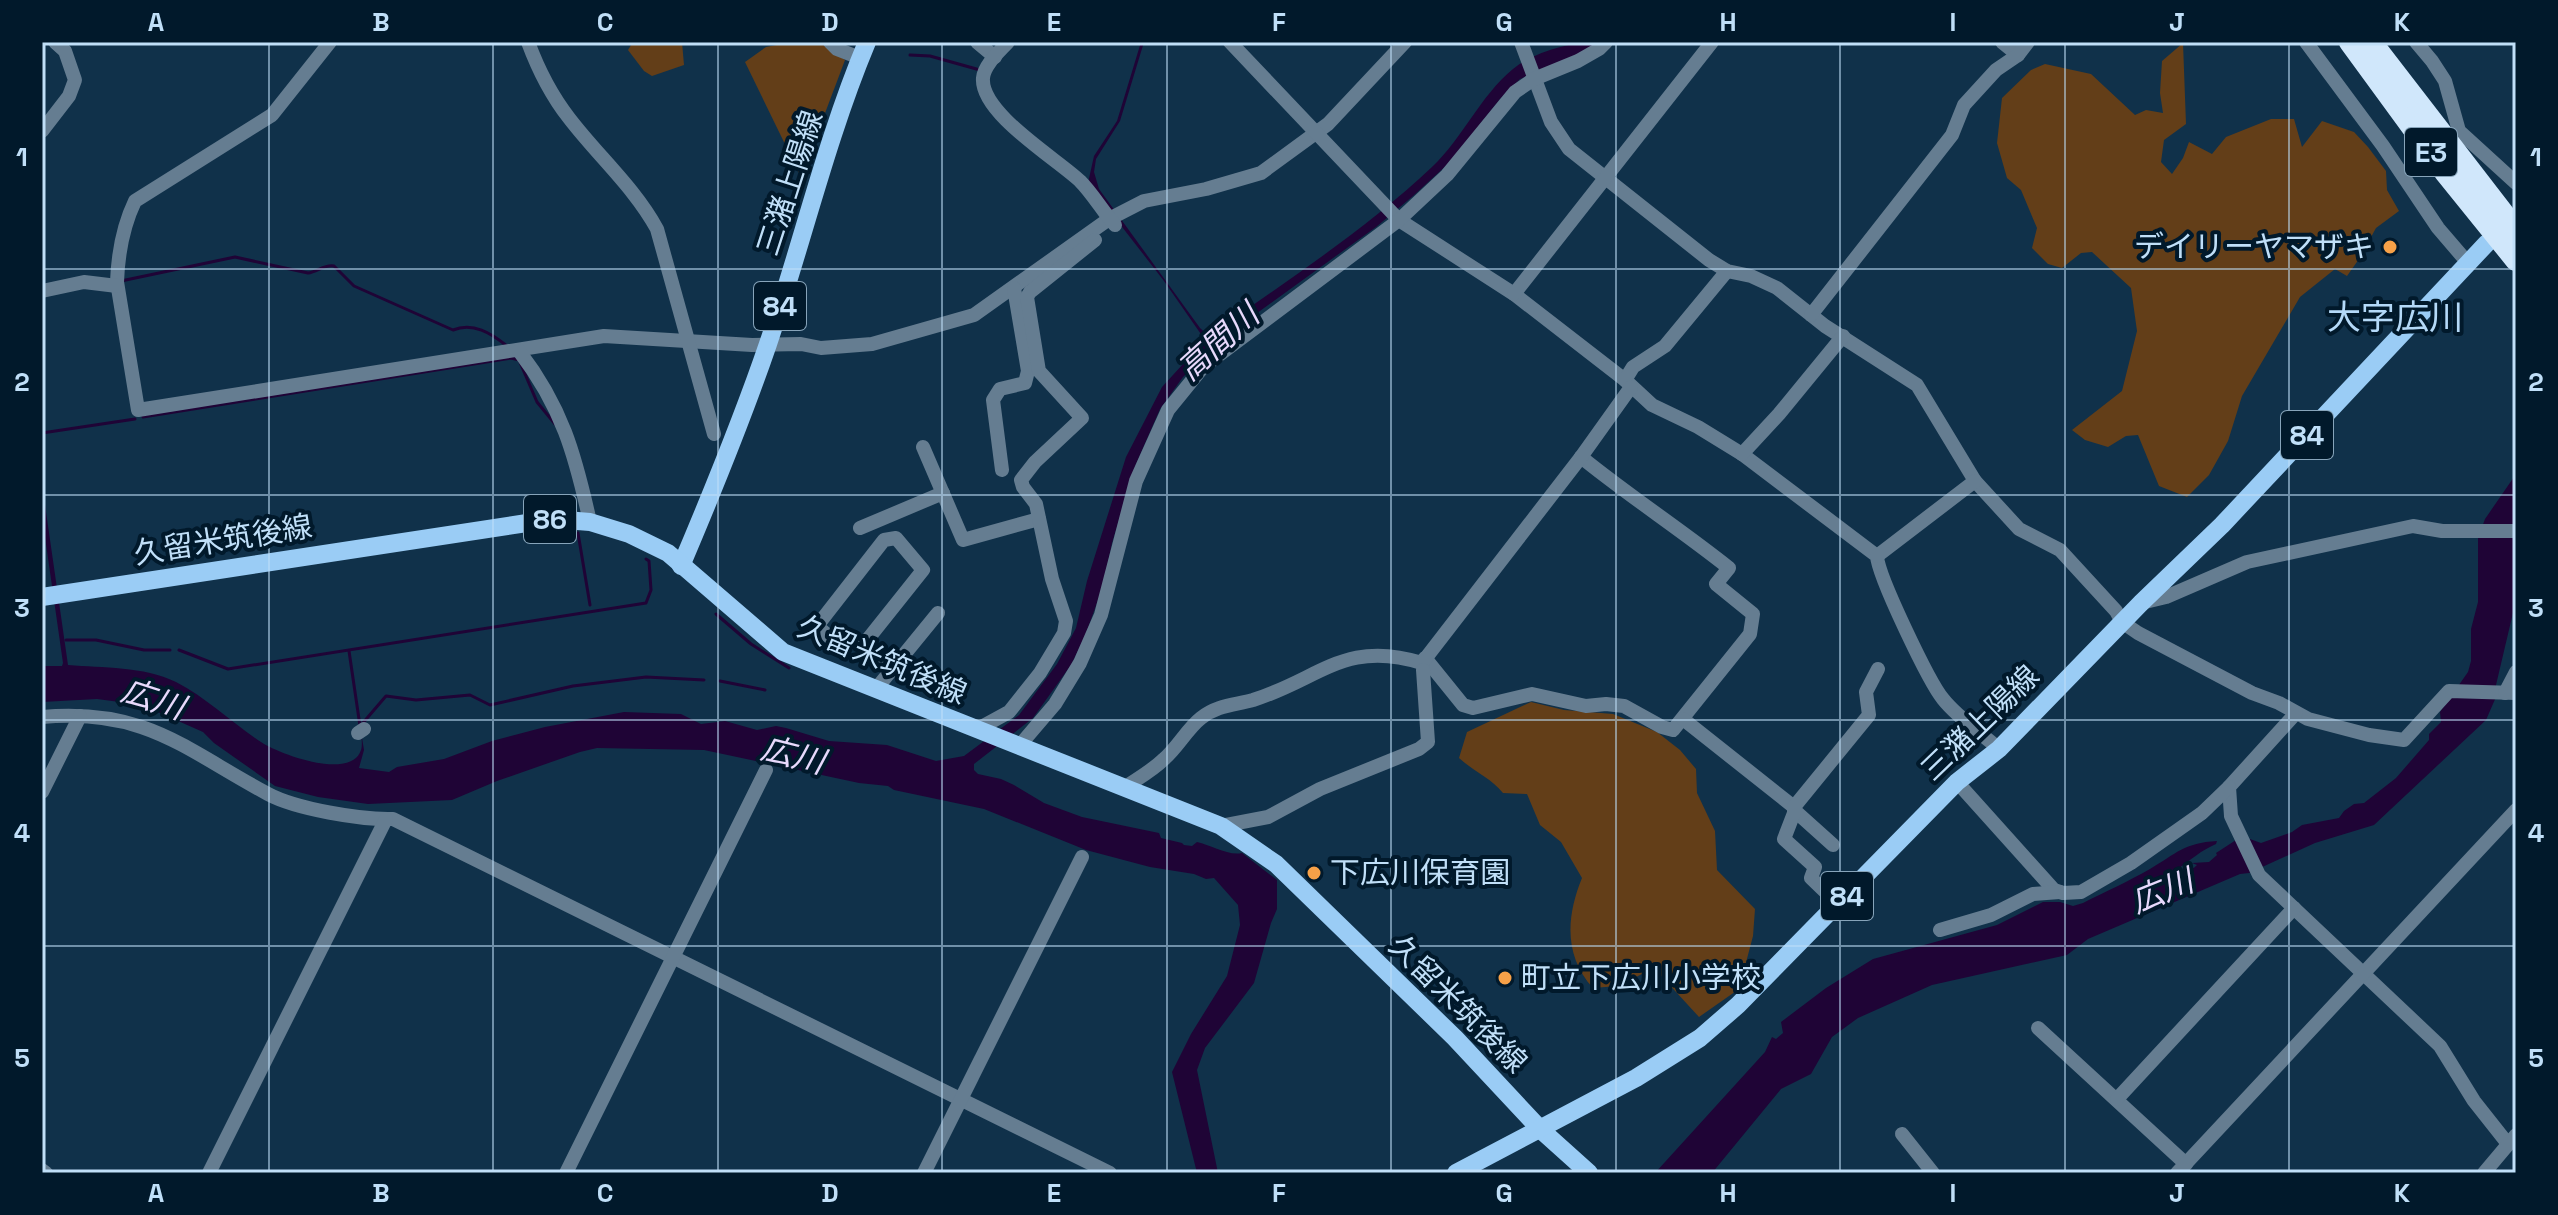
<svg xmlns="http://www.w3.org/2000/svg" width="2558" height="1215" font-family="'Space Grotesk','Noto Sans JP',sans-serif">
  <rect width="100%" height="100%" fill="#10314a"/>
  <g fill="#633e18">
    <path d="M633,42H682L684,65L652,76L644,71L628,50Z"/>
    <path d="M793,42H819L845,60L801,177L745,62L766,47Z"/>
    <path d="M2183,43L2186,124L2164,140L2161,162L2172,174L2183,158L2189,142L2212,154L2226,137L2271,119H2294L2302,147L2322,121L2354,132L2368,147L2386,171L2387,190L2399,211L2376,228L2359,259L2347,276L2335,269L2300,297L2242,396L2228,441L2209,475L2187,497L2159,486L2138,435L2126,436L2108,447L2085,440L2072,430L2122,391L2137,331L2131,288L2092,252L2081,253L2062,268L2048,264L2032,248L2037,228L2021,190L2007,178L1997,143L2002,98L2031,70L2045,64L2091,74L2135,115L2146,110L2163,113L2160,93L2162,61Z"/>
    <path d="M1531,702L1564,710L1613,714L1657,732L1680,750L1696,769L1697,793L1715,831L1717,870L1755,909L1753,936L1739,989L1699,1017L1654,968L1618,986L1593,988C1564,956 1566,917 1582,878L1561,842L1540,825L1527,794L1503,793C1491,778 1473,771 1459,758L1467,732Z"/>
  </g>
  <g fill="#1f0436">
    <path d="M1141,42H1144L1120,121L1096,159L1094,172L1099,189L1200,328L1209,336C1285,282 1364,231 1432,167C1463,138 1480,96 1513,69C1536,51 1570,42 1598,42L1583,52L1520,79L1500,99L1449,163L1413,196L1376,227L1224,337L1183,377L1160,409L1136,464L1112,543L1103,586L1085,636L1071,665L1033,718L974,764V770L978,774L1001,779L1014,785L1044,803L1082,817L1159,833L1161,838L1182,843L1184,845L1192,846L1197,842C1211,845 1228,856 1242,853L1277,880V909L1271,923L1254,983L1205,1048L1197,1070L1218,1173H1197L1172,1072L1191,1034L1227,976L1240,925L1238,905L1214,878L1206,879L1194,874L1150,867L1086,850L984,809L894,790L888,786L859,783L704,750L597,748L580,752L497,781L452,800L368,804L318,797L275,786L214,743L203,732L142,705L97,699L42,702V666H62L63,663L42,516V484L68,665C103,668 143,666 176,682C207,698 232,723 261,742C279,754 351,781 361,750C363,744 361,733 360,726L364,750L359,768L389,772L397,767L444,759L492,741L545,727L624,712L681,714L701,724L725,721L757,730L776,726L786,728L829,741L887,745L936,761L964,756L1019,715L1057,664L1076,628L1087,581L1126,457L1162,387L1205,340L1164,281L1088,183L1094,156L1117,121Z"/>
    <path d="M2516,474V600L2496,685V697L2486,720L2374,825L2315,843L2249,873L2240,874L2088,939L2067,955L1932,985L1858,1018L1832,1037L1811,1074L1781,1089L1712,1173H1655L1765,1052L1772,1037L1776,1039L1783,1033L1781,1022L1826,988L1873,959L1997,925L2043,902H2060L2073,906L2083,903C2105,892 2129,881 2150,869C2177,853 2184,843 2217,841L2216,844C2200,851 2192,859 2178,869C2183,872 2192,871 2197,865L2192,863L2209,862L2217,855L2216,853L2236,840L2250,839L2261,843L2292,832L2302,825L2339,818L2344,811L2354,804L2364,803L2396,778L2429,740V734L2441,722L2440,712L2468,672L2471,661V629L2478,602V538L2485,519Z"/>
  </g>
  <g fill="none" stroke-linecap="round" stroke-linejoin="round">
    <g stroke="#1f0436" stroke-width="3">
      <path d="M910,55L930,56L980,70"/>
      <path d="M121,281L235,257L308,273C317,272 325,264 334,266L354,286L453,330C473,322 491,333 507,346"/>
      <path d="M143,417L511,358L519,360L537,402L555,424"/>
      <path d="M42,433L135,419"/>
      <path d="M578,533L590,605"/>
      <path d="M716,614L751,644L789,668"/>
      <path d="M66,640H96L144,650H170"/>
      <path d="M179,650L228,669L646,603L651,590L649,561L646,559"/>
      <path d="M349,651L360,726"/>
      <path d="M720,681L765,690"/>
      <path d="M362,724L386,696L416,700L470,695L490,705L573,686L646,677L704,680"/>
    </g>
    <g stroke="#657d91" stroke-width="14">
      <path d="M330,42L272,115L135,201C123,226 118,255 117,282L138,410L604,336L752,345L801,344L821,348L872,344L974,315L1109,219L1144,201L1206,189L1261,173L1328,124L1405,42"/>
      <path d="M528,42C538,69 551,95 569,118C598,156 634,187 657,229L714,434"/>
      <path d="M830,42L837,49L860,58"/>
      <path d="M977,42L995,57"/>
      <path d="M1008,42C999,52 984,65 983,78C980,113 1057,159 1080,181C1093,194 1103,212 1115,225"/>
      <path d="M1230,42L1399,220L1514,294L1625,380L1652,405L1698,427L1742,454L1877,556C1878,576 1929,682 1943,699C1958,718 1981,733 1999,749"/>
      <path d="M1521,42L1551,122L1569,149L1709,260L1727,271L1751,276L1777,288L1825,326L1917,385L1975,481L2019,529L2060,550L2116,611L2122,622L2138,633L2252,693L2279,703L2308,719L2369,735L2404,740L2449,691L2516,693"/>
      <path d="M2002,42L2018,55"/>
      <path d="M2306,42L2383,146L2438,228L2468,263"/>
      <path d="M2416,42L2432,61L2445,81L2459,131L2516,183"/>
      <path d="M42,131L69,96L75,80L65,51L55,42"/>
      <path d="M42,291L84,282L117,286"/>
      <path d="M1514,294L1712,42"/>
      <path d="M1811,315L1952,135L1964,105L1996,70L2018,55L2028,42"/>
      <path d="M519,351C562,407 575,454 590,522"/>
      <path d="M1625,380L1633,367L1665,346L1727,271"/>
      <path d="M923,447L963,540L1039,519"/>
      <path d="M1742,454L1779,414L1843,336"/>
      <path d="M1002,470L993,400L1000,389L1025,383L1028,371L1014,288"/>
      <path d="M860,528L943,493"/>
      <path d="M1877,556L1975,481"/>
      <path d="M2141,603L2166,597L2247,562L2413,526L2442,531H2516"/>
      <path d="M864,644L923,570L896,538L884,540L817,626L833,640L864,644L893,668"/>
      <path d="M1425,658L1463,705L1473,708L1532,694L1586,706L1606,704L1624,706L1662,727L1673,730L1750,634L1753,614L1716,584L1729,568C1680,529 1629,496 1581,457"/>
      <path d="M876,689L938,613"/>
      <path d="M2505,693L2516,672"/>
      <path d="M2296,713L2229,787L2231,816L2259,875L2440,1046L2474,1101L2508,1144"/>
      <path d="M42,717C146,708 184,749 268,794C296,809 361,820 393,819L1110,1173"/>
      <path d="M1683,719L1794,807"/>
      <path d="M976,730L1009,712L1040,673L1064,633L1066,621L1052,579L1036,504L1023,487L1021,480L1035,462L1082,418L1039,371L1027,297L1030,292L1095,240"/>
      <path d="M358,733L364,729"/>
      <path d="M1020,745L1055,704L1080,663L1101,615L1136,481L1168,410L1203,367L1399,220L1447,175L1515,92L1534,79L1578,61L1599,49L1606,42"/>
      <path d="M1957,782L2054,890L2063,893L2081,892L2131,863L2202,813L2229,787"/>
      <path d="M1124,788C1137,779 1153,770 1164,759C1178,747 1187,729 1201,718C1217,705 1235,705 1253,700C1320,679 1345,639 1422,663L1581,457L1631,387"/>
      <path d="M42,792L80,716"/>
      <path d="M1794,810L1833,845"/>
      <path d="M1221,826L1268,817L1320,789L1419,749L1428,742L1423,670"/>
      <path d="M1838,904L1811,878L1815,867L1784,839L1794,813V807L1869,715L1866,692L1878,669"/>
      <path d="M1940,930L1991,915L2033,894L2060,892"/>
      <path d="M2038,1028L2186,1164"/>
      <path d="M2117,1099L2294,908"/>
      <path d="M1902,1134L1933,1173"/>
      <path d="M42,1170L46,1173"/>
      <path d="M209,1173L386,819"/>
      <path d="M566,1173L766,770"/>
      <path d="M924,1173L1082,857"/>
      <path d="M2177,1173L2516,810"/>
      <path d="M2484,1173L2516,1135"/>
    </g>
    <g stroke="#9accf5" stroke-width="18">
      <path d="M681,566C712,493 742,420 768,344C802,244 826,140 867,42"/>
      <path d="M42,597L553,519L590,522L629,534L668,553L783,652L793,656L1221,826L1276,864L1455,1038L1540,1129L1589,1173"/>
      <path d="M1456,1173L1636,1078L1700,1038L1738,1005L1957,782L1999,749L2141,603L2222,525L2487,243"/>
    </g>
    <g stroke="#d0e7fb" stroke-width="22">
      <path d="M2350,42L2445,172L2516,260"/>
      <path d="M2371,42L2516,230"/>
    </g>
  </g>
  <path fill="none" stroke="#c0dff8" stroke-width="2" stroke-opacity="0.55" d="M269,42V1173M493,42V1173M718,42V1173M942,42V1173M1167,42V1173M1391,42V1173M1616,42V1173M1840,42V1173M2065,42V1173M2289,42V1173M42,269H2516M42,495H2516M42,720H2516M42,946H2516"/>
  <g fill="#f7a148" stroke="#01192b" stroke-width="3">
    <circle cx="2390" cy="247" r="8"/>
    <circle cx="1314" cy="873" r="8"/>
    <circle cx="1505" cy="978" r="8"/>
  </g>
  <g text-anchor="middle" stroke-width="8" stroke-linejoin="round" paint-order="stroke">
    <g fill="#01192b" stroke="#87a4ba" stroke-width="2">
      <rect x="2405" y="128" width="52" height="48" rx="6"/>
      <rect x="754" y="282" width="52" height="48" rx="6"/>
      <rect x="2281" y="411" width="52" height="48" rx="6"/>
      <rect x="524" y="495" width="52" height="48" rx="6"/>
      <rect x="1821" y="872" width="52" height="48" rx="6"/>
    </g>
    <g font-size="28" font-weight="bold" fill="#c0dff8">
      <text x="2431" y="162">E3</text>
      <text x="780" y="316">84</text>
      <text x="2307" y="445">84</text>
      <text x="550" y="529">86</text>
      <text x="1847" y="906">84</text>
    </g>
    <g font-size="30" fill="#c0dff8" stroke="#01192b">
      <text transform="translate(790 183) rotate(-72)" y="10">三潴上陽線</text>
      <text transform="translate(223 540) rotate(-9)" y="10">久留米筑後線</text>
      <text transform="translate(882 660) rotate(23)" y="10">久留米筑後線</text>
      <text transform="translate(1980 723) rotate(-44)" y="10">三潴上陽線</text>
      <text transform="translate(1458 1004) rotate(45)" y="10">久留米筑後線</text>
    </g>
    <g font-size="30" fill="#c0dff8" stroke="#01192b" text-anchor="start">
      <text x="2374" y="257" text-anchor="end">デイリーヤマザキ</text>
      <text x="1330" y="883">下広川保育園</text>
      <text x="1521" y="988">町立下広川小学校</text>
    </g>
    <g font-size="32" font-style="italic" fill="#e7d9fc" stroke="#01192b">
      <text transform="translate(1218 342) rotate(-42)" y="11">高間川</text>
      <text transform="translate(153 699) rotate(18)" y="11">広川</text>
      <text transform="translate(793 755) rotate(14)" y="11">広川</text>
      <text transform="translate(2162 891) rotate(-22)" y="11">広川</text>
    </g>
    <g font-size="34" fill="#b4d9f8" stroke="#01192b">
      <text x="2395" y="329">大字広川</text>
    </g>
  </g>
  <rect width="2558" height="1215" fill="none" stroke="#01192b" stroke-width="88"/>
  <rect x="44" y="44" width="2470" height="1127" fill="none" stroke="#c0dff8" stroke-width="3"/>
  <g font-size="26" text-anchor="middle" font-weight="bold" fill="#c0dff8">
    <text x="156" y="31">A</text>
    <text x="381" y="31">B</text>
    <text x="605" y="31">C</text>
    <text x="830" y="31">D</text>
    <text x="1054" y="31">E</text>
    <text x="1279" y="31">F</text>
    <text x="1504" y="31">G</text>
    <text x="1728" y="31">H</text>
    <text x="1953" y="31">I</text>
    <text x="2177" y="31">J</text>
    <text x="2402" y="31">K</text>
    <text x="22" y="166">1</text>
    <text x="2536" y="166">1</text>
    <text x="22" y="391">2</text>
    <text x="2536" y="391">2</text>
    <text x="22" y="617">3</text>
    <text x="2536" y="617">3</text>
    <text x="22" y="842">4</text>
    <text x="2536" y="842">4</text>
    <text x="22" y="1067">5</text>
    <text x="2536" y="1067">5</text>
    <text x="156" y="1202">A</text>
    <text x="381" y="1202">B</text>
    <text x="605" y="1202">C</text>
    <text x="830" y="1202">D</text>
    <text x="1054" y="1202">E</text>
    <text x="1279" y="1202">F</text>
    <text x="1504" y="1202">G</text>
    <text x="1728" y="1202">H</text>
    <text x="1953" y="1202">I</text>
    <text x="2177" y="1202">J</text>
    <text x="2402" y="1202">K</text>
  </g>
</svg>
